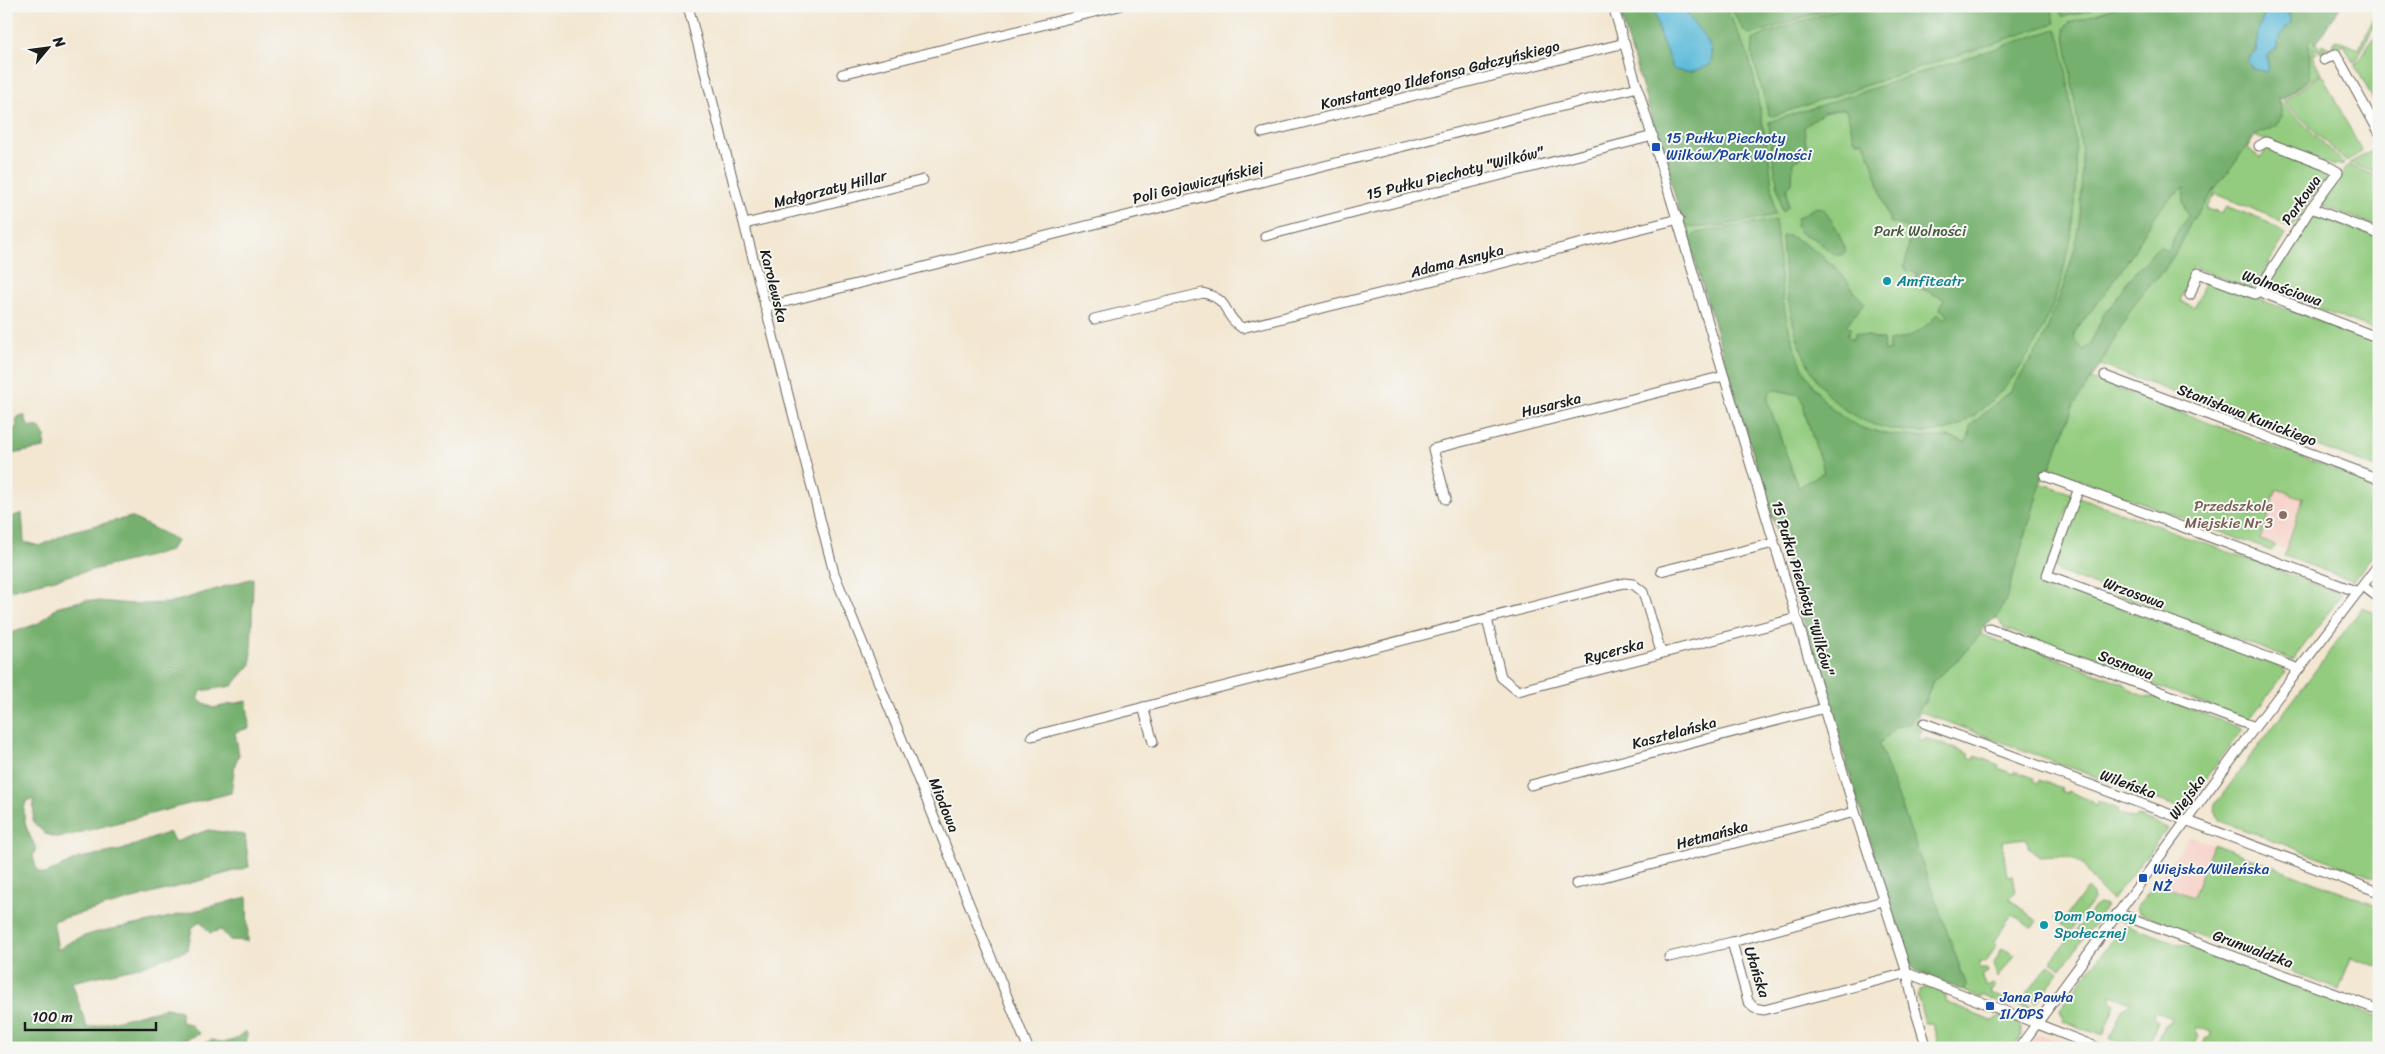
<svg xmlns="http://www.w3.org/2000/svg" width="2385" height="1054" font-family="Sriracha,sans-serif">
  <rect width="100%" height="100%" fill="#f6f6f2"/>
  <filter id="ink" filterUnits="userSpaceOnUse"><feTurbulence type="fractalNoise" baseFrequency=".02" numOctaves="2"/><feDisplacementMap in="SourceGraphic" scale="10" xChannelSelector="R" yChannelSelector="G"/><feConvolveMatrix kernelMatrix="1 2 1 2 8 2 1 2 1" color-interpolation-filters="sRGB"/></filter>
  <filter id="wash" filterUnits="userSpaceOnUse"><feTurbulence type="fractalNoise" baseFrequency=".0096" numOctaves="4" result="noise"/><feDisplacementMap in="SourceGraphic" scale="20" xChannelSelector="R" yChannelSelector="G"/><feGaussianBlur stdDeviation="1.12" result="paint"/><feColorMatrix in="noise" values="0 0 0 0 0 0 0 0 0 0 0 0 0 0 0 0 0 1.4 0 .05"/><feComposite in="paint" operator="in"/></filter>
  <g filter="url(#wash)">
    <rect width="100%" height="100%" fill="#f3e7d2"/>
    <g fill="#f7d1c7">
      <path d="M2278,489L2303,498L2286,550L2259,540Z"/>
      <path d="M2190,836L2213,844L2193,898L2155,883Z"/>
      <path d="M2039,1035L2044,1036L2085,1048H2026L2033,1039Z"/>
    </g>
    <g fill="#93cc7f" stroke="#58744e">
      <path d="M1618,6H2340L2316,43L2321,47L2323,44L2329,47L2319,52L2313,48L2312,49L2316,53L2312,55L2321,73L2282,99L2279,98L2278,99L2344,163L2342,166L2337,164L2334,166L2254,136L2247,148L2261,158L2268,146L2322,167L2330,173L2290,229L2271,216L2215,194L2206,208L2221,214L2227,206L2269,223L2286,235L2252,290L2193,267L2180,301L2195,307L2206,280L2379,343V469L2100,365L2091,379L2379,486V546L2353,581L2284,556L2303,498L2277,489L2260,540L2276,546L2271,551L2046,467L2041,483L2073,494L2040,588L2046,590L2049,582L2283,668L2286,672L2260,706L2247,720L2005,629L1997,618L1987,622L1981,634L2006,644L2008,640L2125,684C2133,694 2148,699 2160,697L2243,729L2182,809L1921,712L1918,714L1917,727L1922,729L1918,739L1924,741L1925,738L1969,754V757L1974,759L1975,756L1999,765L1998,768L2013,774L2015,771L2034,778L2033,781L2038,783L2039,780L2062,788L2061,792L2067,794L2068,791L2092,801L2091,803L2096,805L2097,801L2118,809L2117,813L2135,819L2136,816L2168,828L2112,900C2080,876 2094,851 2040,857L2029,849L2026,838L2002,841L2007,876L2013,875L2016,891L2009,899L2037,921L2032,928L2012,914L1994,941L1997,944L1986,963L1980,962V969H1987L1988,972L1982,976L1987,987L1993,984L1995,988L1990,991L1991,994L2004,998L2006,996L2033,1007L2031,1010L2012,1003L2004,1005L1982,995L1981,998L1922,974L1910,964L1903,950Z"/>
      <path d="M2379,7V16L2357,59L2353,62L2344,45L2337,49L2333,45L2336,40L2359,49Z"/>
      <path d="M2379,35V96L2373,99L2354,64C2366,58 2363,44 2379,35Z"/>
      <path d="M2322,74L2362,152L2346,161L2283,101Z"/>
      <path d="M2376,149L2379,152V174L2349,163Z"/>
      <path d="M2348,165L2379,177V227L2321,205Z"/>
      <path d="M2314,215L2379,238V332L2268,290L2272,277Z"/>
      <path d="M2079,497L2342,594L2293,660L2059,572L2055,566Z"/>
      <path d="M2362,608L2379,614V879L2220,821L2214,806Z"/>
      <path d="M2213,844L2379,906V967L2351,957L2339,990L2139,913L2137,907L2155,883L2193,897Z"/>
      <path d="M2087,888L2093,894L2094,899L2070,931L2054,918L2059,914L2065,918Z"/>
      <path d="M2099,904L2107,906L2061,969L2051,961L2094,907Z"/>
      <path d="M2127,925L2379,1017V1048H2254L2238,1042V1048H2202L2205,1039L2210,1037L2211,1032L2197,1027L2196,1032L2198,1036L2194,1048H2154L2164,1025L2170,1022L2172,1018L2154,1011V1017L2158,1021L2147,1048H2133L2110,1039L2122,1009L2131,1002L2111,995V1000L2115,1004L2103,1036L2063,1021L2060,1009L2123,926Z"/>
      <path d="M2002,948L2014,955L1998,978L1994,964Z"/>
      <path d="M2049,964L2059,972L2036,1003L2027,993Z"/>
      <path d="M1928,987L1945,994V1002L1991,1021L2000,1016L2015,1021L2021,1027V1035L2012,1048H1940L1932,1023H1925L1917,996L1920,990Z"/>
    </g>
    <g fill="#76b06e" stroke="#496645" fill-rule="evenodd">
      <path d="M1618,6H1654L1660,36L1673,68L1692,71L1709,65L1712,51C1703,37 1689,21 1684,6H1725L1748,54L1755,83L1769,158L1775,215C1757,218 1695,235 1683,223Z"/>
      <path d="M1730,6H1838L1750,35L1743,30Z"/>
      <path d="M1848,6H2051L2055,23L1773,116L1769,115L1752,54L1753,40L1767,33Z"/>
      <path d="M2057,6H2094V7L2092,10L2063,17Z"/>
      <path d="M2119,6H2268L2258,31L2257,49L2249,57L2248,62L2252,68L2266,72L2268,70V55L2276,49L2280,35L2290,24L2286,6H2340L2316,44L2312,40L2309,43L2310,77L2282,99L2279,98L2282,116L2276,126L2254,136L2191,222L2181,244L2163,272L2151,283L2132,307L2100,365L2074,405L2050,468L2045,470L2006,599L1997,618L1987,622L1981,634L1956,662L1933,681L1926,700L1909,724L1895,727L1879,744L1966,984L1964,991L1915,970L1903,950L1689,241L1696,233L1775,220C1779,243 1778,268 1782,292C1789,346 1812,415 1872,431C1896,437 1919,437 1943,437C1951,437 1958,440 1966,442L1969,436L1970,426L2011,390L2042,343L2063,287L2075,248L2081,209L2082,152L2064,28L2069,23ZM2185,187L2183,201L2188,216C2179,224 2174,240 2167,251L2159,246L2126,283L2114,303L2104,314L2090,345L2084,350L2075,341L2074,333C2092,309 2111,286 2127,262C2145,235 2156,204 2185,187ZM1776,390L1799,395L1804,405L1805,414L1824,472L1798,487L1769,405L1768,397L1771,391Z"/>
      <path d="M2056,29C2064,39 2069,97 2072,114C2089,219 2058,364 1961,424C1943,435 1919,433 1898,430C1801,417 1786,316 1782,236C1792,231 1833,264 1840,272C1849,282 1855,295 1865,303L1846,325L1851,329L1847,336L1852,340L1856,333L1883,340L1884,351H1889V341C1910,338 1924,331 1937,314L1946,319L1948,315L1940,309L1944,299L1916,286L1917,273L1907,271L1904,266C1907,259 1913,232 1905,227C1901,225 1894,224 1890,222C1880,195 1876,166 1863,141H1855L1847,113L1844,109L1823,113L1804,127L1807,154L1793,162L1792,183L1787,188L1788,207L1782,211L1770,140L1769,122Z"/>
      <path d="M1816,207L1823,208L1837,229L1846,251L1842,255H1835L1815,239L1800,233L1796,225L1797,218Z"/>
      <path d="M19,416H25L28,426L39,427L45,437L44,448L6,455V432L17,427L16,420Z"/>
      <path d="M22,513L24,542L40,546L72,531L131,517L177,540L170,551L6,591V519Z"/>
      <path d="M253,578L251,664L232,686L201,691L198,700L213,708L247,701L249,728L235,732L239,755L235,764L231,793L59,838L45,834L33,822L34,800H27C19,817 28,832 36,848L33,856L37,871L45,874L79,858L122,850L169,832L175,842L208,830L245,835L249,867L53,921L58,950C83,931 115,929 145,923C179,915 213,906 247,897L248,941L230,940L221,930L210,933L200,921L192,928L188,950L139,967L72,982L87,1028L166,1008L181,1011V1022L190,1024L200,1034L162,1048H6V635L39,623L59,606L86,600L133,604L170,603Z"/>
      <path d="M245,1031L247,1033L246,1048H190L213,1040C228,1045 233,1041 245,1031Z"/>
    </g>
    <g fill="#5abad9" stroke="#3b6b7a">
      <path d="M1654,6H1684C1691,28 1718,40 1710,65C1697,71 1686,74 1673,69L1660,36Z"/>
      <path d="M2268,6H2286L2291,22L2280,35L2276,49L2268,55V70L2266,72L2252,68L2247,60L2256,52L2258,31Z"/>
    </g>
  </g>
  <g filter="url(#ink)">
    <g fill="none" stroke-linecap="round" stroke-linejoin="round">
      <defs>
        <g id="minor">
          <path d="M688,6L834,573L1028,1048"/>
          <path d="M1613,6L1855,812L1907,973L1914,1006L1927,1048"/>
          <path d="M2324,60L2336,54L2379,132"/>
          <path d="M842,74L1119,6"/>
          <path d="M1262,133L1625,43"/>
          <path d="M2311,208L2379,234"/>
          <path d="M745,224L923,180"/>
          <path d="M1265,236L1653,136"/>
          <path d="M2258,291L2311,208L2338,172L2324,164L2266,142L2259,146"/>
          <path d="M2190,295L2198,273L2255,294L2258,291L2379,338"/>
          <path d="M765,307L1638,87"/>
          <path d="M1094,319L1203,293C1232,300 1221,314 1242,328L1679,219"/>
          <path d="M2105,376L2379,479"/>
          <path d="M2045,476L2358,592"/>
          <path d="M2079,488L2047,575L2299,669"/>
          <path d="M1446,499L1433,449L1724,376"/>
          <path d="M1661,571L1774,543"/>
          <path d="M2363,586L2379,598"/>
          <path d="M1487,619L1501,677L1518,691L1797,618"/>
          <path d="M1989,628L2255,727"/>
          <path d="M1143,707L1153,742"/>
          <path d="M1924,723L2379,892"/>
          <path d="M1032,736L1624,583L1633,584L1643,592L1661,652"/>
          <path d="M1531,785L1825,708"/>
          <path d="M1576,884L1855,812"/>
          <path d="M1883,901L1732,942L1748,1001L1754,1008L1764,1010L1907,973"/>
          <path d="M2117,913L2379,1010"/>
          <path d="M1669,957L1732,942"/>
          <path d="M1907,973L2099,1048"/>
          <path d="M2019,1048L2255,727L2379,564"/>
        </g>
      </defs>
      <use href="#minor" stroke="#67635c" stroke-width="11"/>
      <use href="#minor" stroke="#fff" stroke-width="9"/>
    </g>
  </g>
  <g fill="#1a4fb4" stroke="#f6f6f2" stroke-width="2">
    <rect x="1651" y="142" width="10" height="10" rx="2.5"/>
    <rect x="2138" y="873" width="10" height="10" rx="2.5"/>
    <rect x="1985" y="1001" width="10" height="10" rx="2.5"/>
  </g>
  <g fill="#0f9aa8" stroke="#f6f6f2" stroke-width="2">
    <circle cx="1887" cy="281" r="5"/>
    <circle cx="2044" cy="925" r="5"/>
  </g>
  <circle fill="#8d6e63" stroke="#f6f6f2" stroke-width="2" cx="2283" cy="515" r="5"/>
  <g text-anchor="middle" stroke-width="4" stroke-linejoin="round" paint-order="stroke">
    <g font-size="15" fill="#1c1c1c" stroke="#f6f6f2">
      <text transform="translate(1440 75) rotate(-14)" y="5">Konstantego Ildefonsa Gałczyńskiego</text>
      <text transform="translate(1455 173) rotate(-14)" y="5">15 Pułku Piechoty "Wilków"</text>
      <text transform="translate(1198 183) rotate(-14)" y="5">Poli Gojawiczyńskiej</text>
      <text transform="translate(830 189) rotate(-14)" y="5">Małgorzaty Hillar</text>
      <text transform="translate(2301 200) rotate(-55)" y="5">Parkowa</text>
      <text transform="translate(1457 261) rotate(-14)" y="5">Adama Asnyka</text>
      <text transform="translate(774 286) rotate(76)" y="5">Karolewska</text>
      <text transform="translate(2282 288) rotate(19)" y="5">Wolnościowa</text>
      <text transform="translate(1551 405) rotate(-14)" y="5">Husarska</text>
      <text transform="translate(2247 415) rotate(21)" y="5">Stanisława Kunickiego</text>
      <text transform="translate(1803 588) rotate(73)" y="5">15 Pułku Piechoty "Wilków"</text>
      <text transform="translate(2134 593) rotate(20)" y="5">Wrzosowa</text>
      <text transform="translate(1614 651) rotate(-15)" y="5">Rycerska</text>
      <text transform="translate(2126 665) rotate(21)" y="5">Sosnowa</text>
      <text transform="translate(1674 733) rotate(-15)" y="5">Kasztelańska</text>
      <text transform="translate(2128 784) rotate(20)" y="5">Wileńska</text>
      <text transform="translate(2187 797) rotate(-54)" y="5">Wiejska</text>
      <text transform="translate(944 805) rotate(68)" y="5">Miodowa</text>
      <text transform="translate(1712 835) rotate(-15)" y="5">Hetmańska</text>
      <text transform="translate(2253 949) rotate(20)" y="5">Grunwaldzka</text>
      <text transform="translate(1757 972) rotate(72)" y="5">Ułańska</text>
    </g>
    <g font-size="15" fill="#164399" stroke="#f6f6f2" text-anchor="start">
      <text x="1666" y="143">15 Pułku Piechoty<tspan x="1666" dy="17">Wilków/Park Wolności</tspan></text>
      <text x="2153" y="874">Wiejska/Wileńska<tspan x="2153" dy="17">NŻ</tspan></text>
      <text x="2000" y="1002">Jana Pawła<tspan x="2000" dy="17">II/DPS</tspan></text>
    </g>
    <g font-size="15" fill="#465a3f" stroke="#f6f6f2">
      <text x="1920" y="236">Park Wolności</text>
    </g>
    <g font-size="15" fill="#0d838f" stroke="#f6f6f2" text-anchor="start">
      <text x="1897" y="286">Amfiteatr</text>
      <text x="2054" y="921">Dom Pomocy<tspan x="2054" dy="17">Społecznej</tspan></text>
    </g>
    <g font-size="15" fill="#785e54" stroke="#f6f6f2" text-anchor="end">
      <text x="2273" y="511">Przedszkole<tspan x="2273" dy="17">Miejskie Nr 3</tspan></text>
    </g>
  </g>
  <rect width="2385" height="1054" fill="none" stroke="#f6f6f2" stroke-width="25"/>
  <g transform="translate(48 48) rotate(61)" stroke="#f6f6f2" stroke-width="4" paint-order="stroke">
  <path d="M0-4L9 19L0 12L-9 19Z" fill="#1c1c1c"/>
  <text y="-8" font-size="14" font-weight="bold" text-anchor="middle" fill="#1c1c1c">N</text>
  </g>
  <path d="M25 1022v8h131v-8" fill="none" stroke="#1c1c1c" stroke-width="2.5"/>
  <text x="32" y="1022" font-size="15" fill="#1c1c1c" stroke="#f6f6f2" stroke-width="4" paint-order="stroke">100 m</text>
</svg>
